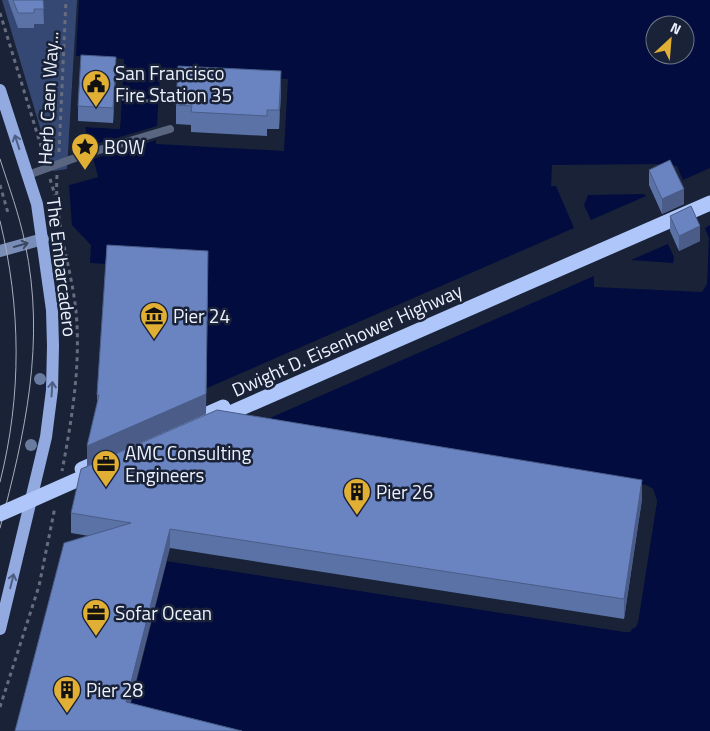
<svg xmlns="http://www.w3.org/2000/svg" width="710" height="731" font-family="'Titillium Web',sans-serif">
  <rect width="100%" height="100%" fill="#192237"/>
  <path fill="#354873" d="M2,0H77L67,169L53,171Z"/>
  <path fill="#020c3f" fill-rule="evenodd" d="M79,0H710V731H218L130,708L167,561L625,632H630L638,622L657,501L653,489L646,485L205,419L107,264L90,263L91,245L72,225L69,185L98,177L85,127L120,129L124,59L76,56ZM655,25H685V55H655Z"/>
  <g fill="#192237" fill-rule="evenodd">
    <path d="M76,56L124,59L120,129L85,127L89,146L157,126L160,73L288,79L284,151L156,144V140L93,159L98,177L69,185V182L95,176L83,135V125L118,127L122,61L76,59Z"/>
    <path d="M664,164L677,166L683,180L710,168V225L705,228L709,238L707,284L702,292L594,287V276L252,426L646,485L653,489L657,501L638,622L636,627L625,632L167,561L130,708L218,731H208L128,710L167,559L625,630L629,629L636,622L654,501L651,491L645,488L204,422L107,264L208,270L207,388L574,228L556,186H551L552,165ZM644,194L646,196L591,220L584,205L588,195ZM668,244L674,257L673,263L631,260Z"/>
  </g>
  <g fill="none" stroke-linecap="round" stroke-linejoin="round">
    <g stroke="#666d7f" stroke-width="3" stroke-dasharray="4 4" stroke-linecap="butt">
      <path d="M0,13L45,159"/>
      <path d="M122,99L162,102"/>
      <path d="M59,152L66,0"/>
      <path d="M57,175C54,222 71,265 76,311C81,364 72,419 62,471"/>
      <path d="M50,179L55,195"/>
      <path d="M0,185L8,213"/>
      <path d="M0,707L39,586L55,507"/>
    </g>
    <path stroke="#5a6680" stroke-width="8" d="M28,175L86,154L170,129"/>
    <path stroke="#7a8db6" stroke-width="12" d="M0,251L43,239"/>
    <path stroke="#92aae0" stroke-width="12" d="M0,90L37,204L52,310L53,346L52,390L46,437L0,629"/>
    <g stroke="#a7adbc" stroke-width="1">
      <path d="M0,159C9,187 19,214 25,243C46,342 25,433 0,528"/>
      <path d="M0,221C21,307 22,395 0,482"/>
    </g>
    <g stroke="#aec6fa" stroke-width="15">
      <path d="M214,420L710,203"/>
      <path d="M82,469L223,407"/>
      <path d="M0,514L97,471"/>
    </g>
  </g>
  <g fill="#6a7ba0">
    <circle cx="40" cy="379" r="6"/>
    <circle cx="31" cy="445" r="6"/>
  </g>
  <g fill="#5a72a6">
    <path d="M8,0H43L44,24H34V28H18Z"/>
    <path d="M116,72L113,123L78,121V106Z"/>
    <path d="M281,91L279,129H267V136L191,132V125L176,124V105Z"/>
    <path d="M649,170L684,204L662,214L649,185Z"/>
    <path d="M670,216L700,241L679,251L670,231Z"/>
    <path d="M107,245L206,414L87,466L97,406V395Z"/>
    <path d="M642,499L624,619L170,548L15,731L89,536L71,533V513Z"/>
  </g>
  <g fill="#4a5c87">
    <path d="M116,57V72L113,123V108Z"/>
    <path d="M281,71V91L279,129V110Z"/>
    <path d="M684,189V204L662,214V199Z"/>
    <path d="M700,226V241L679,251V236Z"/>
    <path d="M208,270L206,414L87,466V446Z"/>
    <path d="M642,480V499L624,619V599Z"/>
    <path d="M170,529V548L126,721V702Z"/>
  </g>
  <g fill="#6984c1" stroke="#4a5c87">
    <path d="M13,0H43L44,9H34V13H18Z"/>
    <path d="M81,55L116,57L113,108L78,106Z"/>
    <path d="M178,66L281,71L279,110H267V116L191,112L192,106L176,105Z"/>
    <path d="M670,160L684,189L662,199L649,170Z"/>
    <path d="M691,206L700,226L679,236L670,216Z"/>
    <path d="M107,245L208,251L206,394L87,446L99,395H97Z"/>
    <path d="M217,410L642,480L624,599L170,529L126,702L242,731H15L64,543L131,523L71,513L81,469Z"/>
  </g>
  <defs><path id="oneway-shaft" d="M-6 0H5M1.5-3L5.5 0L1.5 3" fill="none" stroke-width="1.6" stroke-linecap="round" stroke-linejoin="round" transform="scale(1.25)"/></defs>
  <g stroke="#4f5f83">
    <use href="#oneway-shaft" transform="translate(17 142) rotate(-108)"/>
    <use href="#oneway-shaft" transform="translate(52 389) rotate(-86)"/>
    <use href="#oneway-shaft" transform="translate(12 581) rotate(-76)"/>
  </g>
  <use stroke="#3b4763" href="#oneway-shaft" transform="translate(21 245) rotate(-16)"/>
  <defs>
    <symbol id="civic-pin" viewBox="-11 -11 22 30"><path d="M0 17L-7.5 6A9.5 9.5 0 1 1 7.5 6Z" fill="#e1af34" stroke="#192237"/><path d="M-.6-6.5H3V-4.5H.6V-3L4-1V1h2V6H-6V1h2V-1L-.6-3ZM-1.2 2.5V6h2.4V2.5Z" fill="#111"/></symbol>
    <symbol id="sight-pin" viewBox="-11 -11 22 30"><path d="M0 17L-7.5 6A9.5 9.5 0 1 1 7.5 6Z" fill="#e1af34" stroke="#192237"/><path d="M0-6L1.8-2.2L6-1.7L2.9 1.2L3.7 5.4L0 3.3L-3.7 5.4L-2.9 1.2L-6-1.7L-1.8-2.2Z" fill="#111"/></symbol>
    <symbol id="museum-pin" viewBox="-11 -11 22 30"><path d="M0 17L-7.5 6A9.5 9.5 0 1 1 7.5 6Z" fill="#e1af34" stroke="#192237"/><path d="M0-6L6-3V-2H-6V-3ZM-5-1h2V3h-2ZM-1-1h2V3h-2ZM3-1h2V3H3ZM-6 4H6V6H-6Z" fill="#111"/></symbol>
    <symbol id="office-pin" viewBox="-11 -11 22 30"><path d="M0 17L-7.5 6A9.5 9.5 0 1 1 7.5 6Z" fill="#e1af34" stroke="#192237"/><path d="M-6-3h4V-5.5h4V-3h4V5H-6ZM-1-4.5V-3h2v-1.5ZM-6 0V1H6V0Z" fill="#111"/></symbol>
    <symbol id="building-pin" viewBox="-11 -11 22 30"><path d="M0 17L-7.5 6A9.5 9.5 0 1 1 7.5 6Z" fill="#e1af34" stroke="#192237"/><path d="M-4-6H4V6H1V3H-1V6H-4ZM-2.5-4.3h1.7v1.8h-1.7ZM.8-4.3h1.7v1.8H.8ZM-2.5-1h1.7V.8h-1.7ZM.8-1h1.7V.8H.8Z" fill="#111"/></symbol>
  </defs>
  <g fill-rule="evenodd">
    <use href="#civic-pin" x="80" y="68" width="32" height="43"/>
    <use href="#sight-pin" x="69" y="131" width="32" height="43"/>
    <use href="#museum-pin" x="138" y="300" width="32" height="43"/>
    <use href="#office-pin" x="90" y="448" width="32" height="43"/>
    <use href="#building-pin" x="341" y="476" width="32" height="43"/>
    <use href="#office-pin" x="80" y="597" width="32" height="43"/>
    <use href="#building-pin" x="51" y="674" width="32" height="43"/>
  </g>
  <g text-anchor="middle" stroke-width="5" stroke-linejoin="round" paint-order="stroke">
    <g font-size="19" fill="#ecf1fd" stroke="#192237" text-anchor="start">
      <text x="115" y="80">San Francisco<tspan x="115" dy="22">Fire Station 35</tspan></text>
      <text x="104" y="154">BOW</text>
      <text x="173" y="323">Pier 24</text>
      <text x="125" y="460">AMC Consulting<tspan x="125" dy="22">Engineers</tspan></text>
      <text x="376" y="499">Pier 26</text>
      <text x="115" y="620">Sofar Ocean</text>
      <text x="86" y="697">Pier 28</text>
    </g>
    <g font-size="19" fill="#ecf1fd" stroke="#192237">
      <text transform="translate(48 98) rotate(-87)" y="7">Herb Caen Way...</text>
      <text transform="translate(62 267) rotate(83)" y="7">The Embarcadero</text>
      <text transform="translate(347 340) rotate(-24)" y="7">Dwight D. Eisenhower Highway</text>
    </g>
  </g>
  <g transform="translate(670 40) rotate(26)"><circle r="24" fill="#192237" stroke="#6d7586"/>
  <path d="M0-4L9 19L0 12L-9 19Z" fill="#e1af34"/>
  <text y="-8" font-size="14" font-weight="bold" text-anchor="middle" fill="#ecf1fd">N</text>
  </g>
</svg>
